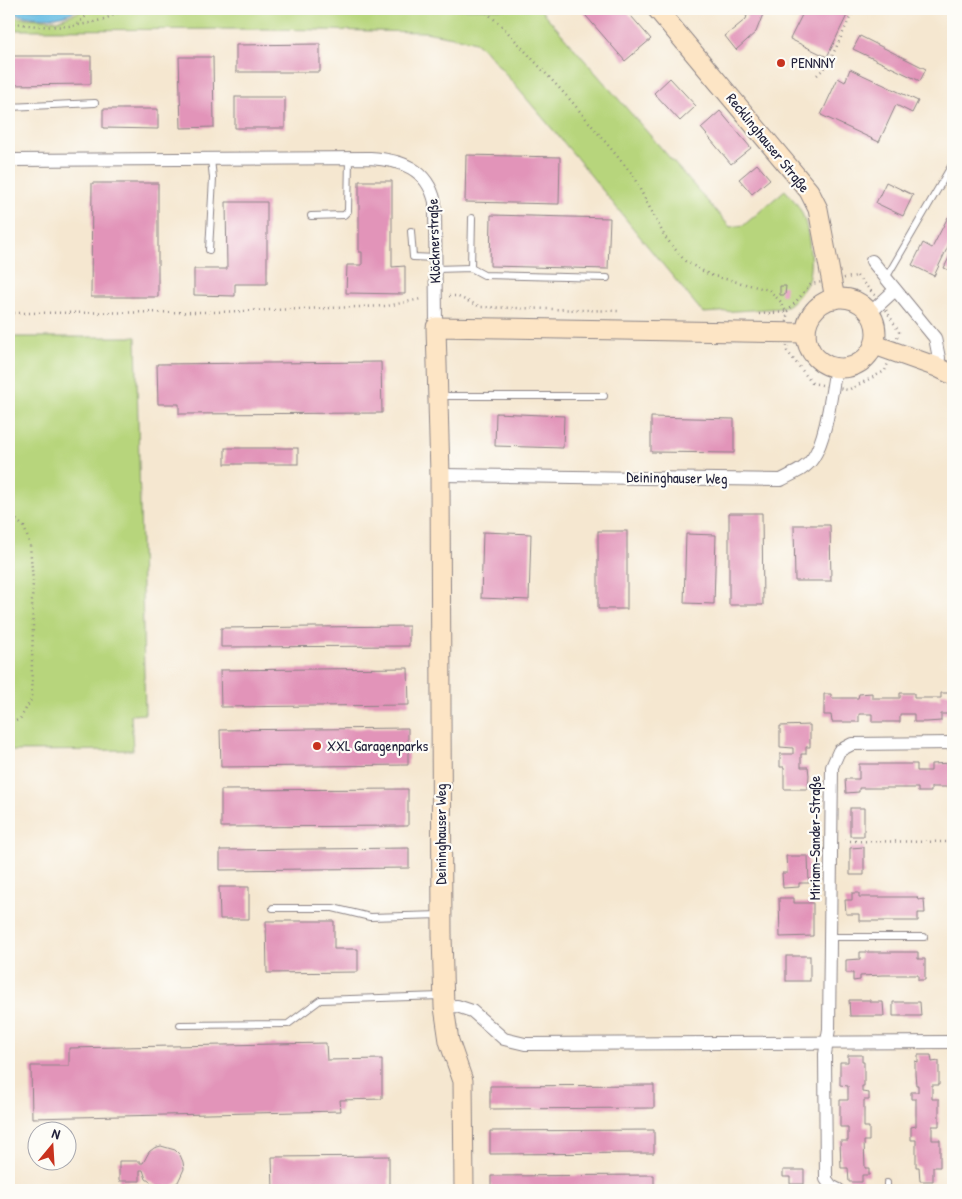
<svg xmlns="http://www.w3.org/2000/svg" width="962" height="1199" font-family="'Patrick Hand',sans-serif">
  <rect width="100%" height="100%" fill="#fdfcf7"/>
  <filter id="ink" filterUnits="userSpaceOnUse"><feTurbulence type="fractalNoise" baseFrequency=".02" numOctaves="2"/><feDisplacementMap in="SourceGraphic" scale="10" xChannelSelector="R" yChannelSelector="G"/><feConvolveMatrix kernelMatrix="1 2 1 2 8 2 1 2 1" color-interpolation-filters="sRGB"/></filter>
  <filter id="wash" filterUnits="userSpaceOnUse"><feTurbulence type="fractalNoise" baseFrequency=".0096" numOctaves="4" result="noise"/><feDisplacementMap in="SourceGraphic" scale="20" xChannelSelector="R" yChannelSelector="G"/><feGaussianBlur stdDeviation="1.12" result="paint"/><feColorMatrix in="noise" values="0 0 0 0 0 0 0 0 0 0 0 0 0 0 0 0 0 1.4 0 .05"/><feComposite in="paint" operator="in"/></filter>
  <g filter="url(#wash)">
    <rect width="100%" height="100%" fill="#f5e7d0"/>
    <g fill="#b7d57b" stroke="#6c7c5b">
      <path d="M86,9H540L730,227L744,225L785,190C790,196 797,203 801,211C809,227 814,266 807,283C803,291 792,304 783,308L703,313L649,248L576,157L486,51L475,42L464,39L425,32L267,29L9,30V17L58,20Z"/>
      <path d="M9,337H136L145,714L131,715L133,750L9,751Z"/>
    </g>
    <path fill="#67bee4" stroke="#447090" d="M9,9H78C57,22 31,18 9,13Z"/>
    <g id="blocks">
      <g fill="#e294b9">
        <path d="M580,9H625L651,39L625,61Z"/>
        <path d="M735,9H765L756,32L736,50L725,36L746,19L747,16Z"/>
        <path d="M805,9H850L827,57L790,39Z"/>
        <path d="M860,36L926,69L920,81L853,49Z"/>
        <path d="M320,44V72H236V45Z"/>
        <path d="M9,56H91V84L9,85Z"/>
        <path d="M179,57H213L214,127L181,128Z"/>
        <path d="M850,69L918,101L912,113L896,105L879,142L821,115L838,78L845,82Z"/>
        <path d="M670,78L696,106L680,121L654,93Z"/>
        <rect x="235" y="97" width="50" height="31"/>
        <path d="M103,109H158V129L103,128Z"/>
        <path d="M720,111L751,148L731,164L701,128Z"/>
        <path d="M466,155L560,157L559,204L465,202Z"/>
        <path d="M757,164L770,179L752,194L739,179Z"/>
        <path d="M359,181H392V267L405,266V294L346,293L347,265H362V252H359Z"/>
        <path d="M886,182L913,195L903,216L876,203Z"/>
        <path d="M92,183H158V297H91Z"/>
        <path d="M226,202H267V284H235V296L194,295V269H227Z"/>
        <path d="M491,215L610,218L608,269L490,266Z"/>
        <path d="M948,217L953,219V236L934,276L912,265L923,243L932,248Z"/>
        <path d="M953,249V272L944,268Z"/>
        <path d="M780,286H786L785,295H780Z"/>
        <path d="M381,362L382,413L179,414V404H158L157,364Z"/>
        <path d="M496,413L564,416L563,448L495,446Z"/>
        <path d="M651,417L734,419V453L651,452Z"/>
        <rect x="225" y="448" width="73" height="16"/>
        <path d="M729,513H762L763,605H729Z"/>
        <path d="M794,525H830L831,581H795Z"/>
        <rect x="598" y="531" width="29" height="78"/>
        <path d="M483,532L531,534L529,600L481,598Z"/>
        <path d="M686,534L716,535L714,604L684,603Z"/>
        <path d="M409,626V646L221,647V628Z"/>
        <path d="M408,668L409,705L221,707L220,670Z"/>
        <path d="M872,693V698H900V693H914V698H941V693H953V714H941V721L927,722H914V714H900V722H872V714H859V722H832L831,715H824V694H831V698H858L859,694Z"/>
        <path d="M810,725V747H806V754H801V767H808L809,775L808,789H784V767H780V754H793V748L780,747V726Z"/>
        <path d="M408,728V765L221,767L220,730Z"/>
        <path d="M953,763V787H931V792H918V788H859V792L846,793L845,779H859V764H917V771H931V764Z"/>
        <path d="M408,789V826L221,827V790Z"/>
        <rect x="850" y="808" width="14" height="28"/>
        <path d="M864,847V875H850V848Z"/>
        <path d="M409,848V868L220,870V850Z"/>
        <path d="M786,856H808L809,883H799V887L783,888L782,873H787Z"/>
        <path d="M219,887H249V919H220Z"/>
        <path d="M852,893H859V897H917L918,900L924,899L925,913H918V921H859V914H846L845,900H852Z"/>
        <path d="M779,898H794V903H813V936L780,937Z"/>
        <path d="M266,921H334V949H358V972L267,973Z"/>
        <path d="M860,952H918V959H925V980H918V975H883L860,976V980L853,981V973H846V960L860,959Z"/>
        <rect x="786" y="956" width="24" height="25"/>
        <path d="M849,1000H870V1002H883L884,1016H850Z"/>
        <path d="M893,1002H920L921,1016H893Z"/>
        <path d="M326,1043L327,1060L382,1059V1099L340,1100L341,1111L32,1118L31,1066H69V1048Z"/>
        <path d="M848,1055H862V1062H864V1086H862V1092L869,1093V1100H864V1127H869V1141H864L865,1168H869V1175H862V1182H849L848,1168H841L840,1141H848V1127H840V1100H848V1086L840,1085V1062H848Z"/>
        <path d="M918,1055H931L932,1062L939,1061V1085H932V1099H939V1126H932V1140H940V1167H933V1181H920L919,1167H916V1140H911V1127L916,1126V1099H911V1092H918V1085H916L915,1073V1061L918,1062Z"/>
        <path d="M654,1085V1108L490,1109V1086Z"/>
        <path d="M654,1130V1153L490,1154V1131Z"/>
        <path d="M161,1146L175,1150L180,1155L183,1162L184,1169L178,1182L172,1186L165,1187H158L146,1179L143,1170H140V1181H119V1161H140V1163H143L149,1152L154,1148Z"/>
        <path d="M389,1156V1190H273L272,1157Z"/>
        <path d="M783,1170H804V1184H790V1177H783Z"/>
        <path d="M654,1175V1190H491V1176Z"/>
      </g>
    </g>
  </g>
  <g filter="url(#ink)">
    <use href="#blocks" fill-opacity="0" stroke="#8c8486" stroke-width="1"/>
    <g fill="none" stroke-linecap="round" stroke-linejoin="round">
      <defs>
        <g id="lane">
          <path d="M9,107L95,103"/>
          <path d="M311,216L344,215L348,211L349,158"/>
          <path d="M411,231L413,257L436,258"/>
          <path d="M209,250L213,178L211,159"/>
          <path d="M471,268L472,218"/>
          <path d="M436,269L471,268L484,275L607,278"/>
          <path d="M886,278L953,163"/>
          <path d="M439,396H604"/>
          <path d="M273,908H333L370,917L441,915"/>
          <path d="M831,937H924"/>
          <path d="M180,1025L288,1024L320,1000L441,996"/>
          <path d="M887,1183V1190"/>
        </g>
        <g id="street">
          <path d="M9,160L370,158C401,160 427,168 435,202L436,327"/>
          <path d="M872,261L935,338L939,358L937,367"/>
          <path d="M870,313L895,290"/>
          <path d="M440,475L781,480C792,474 806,469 813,458C827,437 831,393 836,368"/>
          <path d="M444,1007L457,1006L472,1011L504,1039L525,1044L953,1042"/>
          <path d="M839,1190L831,1186L826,1179L825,1054L829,1029L832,767L839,751L852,744L953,743"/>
        </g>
        <g id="secondary">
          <path d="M657,9L809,191L818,209L835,299"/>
          <circle cx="841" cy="333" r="35"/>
          <path d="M875,345L937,367L953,375"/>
          <path d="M464,1190L463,1081L449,1041L444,1007L442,935L440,475L436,327L806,333"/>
        </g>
      </defs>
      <use href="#lane" stroke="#8c8486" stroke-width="8"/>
      <use href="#street" stroke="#8c8486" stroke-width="14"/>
      <use href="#secondary" stroke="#8c8486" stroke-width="21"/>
      <g stroke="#8c8486" stroke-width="2.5" stroke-dasharray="1 4" stroke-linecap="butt">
        <path d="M477,9L486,12L502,26L573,103L632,174L665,237L685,261L710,275L769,290L781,302L783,308L786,311"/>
        <path d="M9,22C45,29 93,30 124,9"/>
        <path d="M77,24L94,9"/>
        <path d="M817,75L828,65L854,9"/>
        <path d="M857,276L882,303L899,332L885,371L848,390L812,383L787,351V312L811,284Z"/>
        <path d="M449,296H456L481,307L619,311"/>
        <path d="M9,313L215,312L387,306L421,299"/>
        <path d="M759,314L787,312"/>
        <path d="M9,513L24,527L30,545L33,582L32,602L33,625L31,700L20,719L9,724"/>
        <path d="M845,841L953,842"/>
      </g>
      <use href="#lane" stroke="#fff" stroke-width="6"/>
      <use href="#street" stroke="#fff" stroke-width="12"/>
      <use href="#secondary" stroke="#fde5c5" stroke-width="19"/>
    </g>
  </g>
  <g fill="#c8321e" stroke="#fdfcf7" stroke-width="2">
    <circle cx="781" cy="63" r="5"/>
    <circle cx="317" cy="746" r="5"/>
  </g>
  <g text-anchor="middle" stroke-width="4.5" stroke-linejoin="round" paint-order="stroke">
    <g font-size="15" fill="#22223b" stroke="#fdfcf7" text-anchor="start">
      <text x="791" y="68">PENNNY</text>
      <text x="327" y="751">XXL Garagenparks</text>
    </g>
    <g font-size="15" fill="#22223b" stroke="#fdfcf7">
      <text transform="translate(768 143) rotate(51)" y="5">Recklinghauser Straße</text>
      <text transform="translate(434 241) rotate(-92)" y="5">Klöcknerstraße</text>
      <text transform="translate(677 478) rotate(1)" y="5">Deininghauser Weg</text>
      <text transform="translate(441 834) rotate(-90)" y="5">Deininghauser Weg</text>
      <text transform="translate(815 838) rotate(-90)" y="5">Miriam-Sander-Straße</text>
    </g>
  </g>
  <rect width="962" height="1199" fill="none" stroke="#fdfcf7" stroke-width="30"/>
  <g transform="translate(52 1146) rotate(18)"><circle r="24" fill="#fdfcf7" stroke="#a5a5ac"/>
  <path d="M0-4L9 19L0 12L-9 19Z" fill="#c8321e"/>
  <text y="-8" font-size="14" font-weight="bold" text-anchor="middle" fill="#22223b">N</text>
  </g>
</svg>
